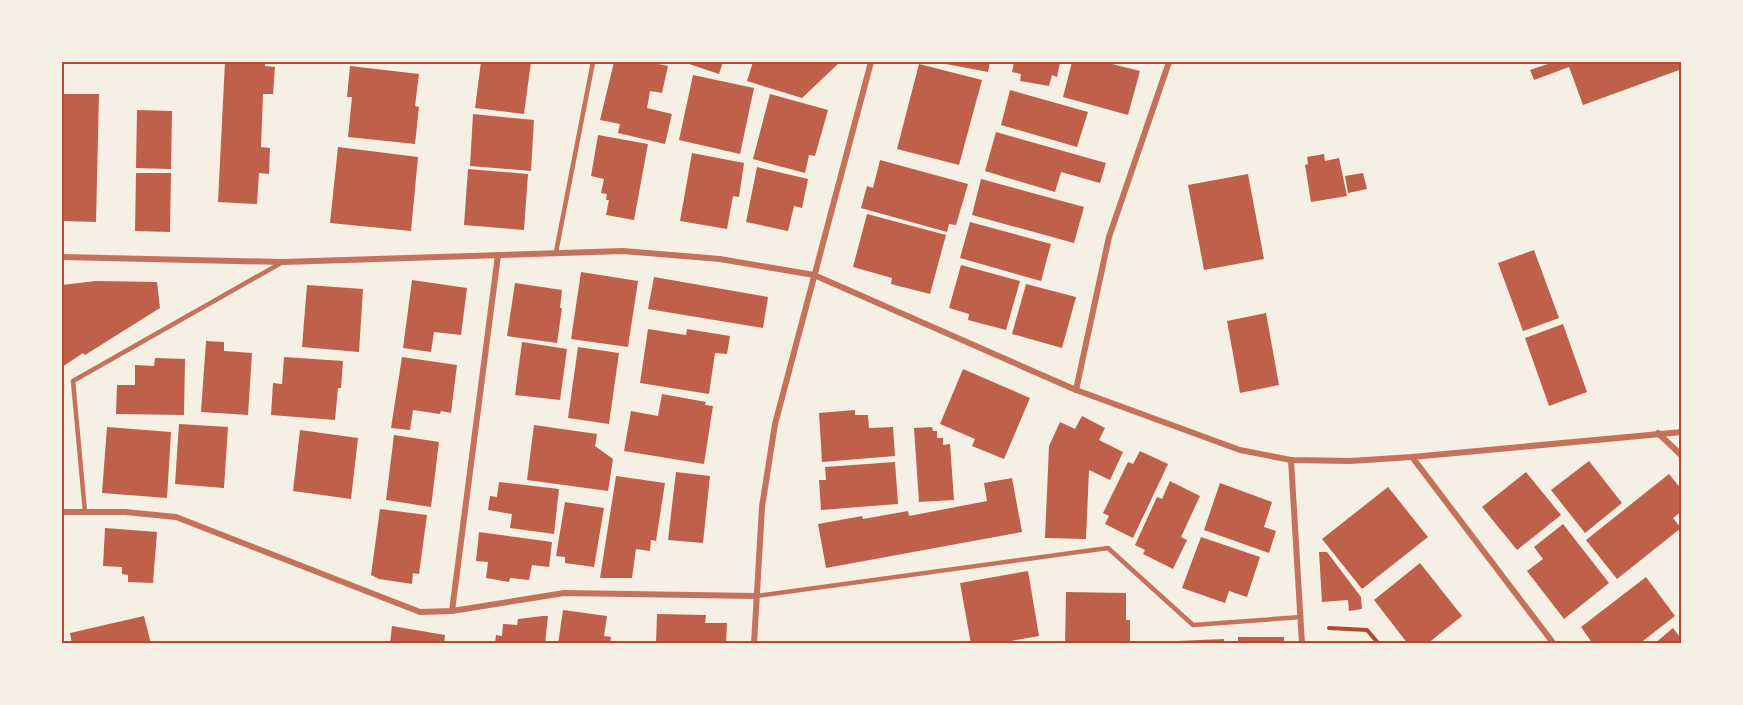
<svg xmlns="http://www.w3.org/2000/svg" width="1743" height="705" font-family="'Space Grotesk',sans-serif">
  <rect width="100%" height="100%" fill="#f6efe4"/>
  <g fill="#bf614a">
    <path d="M225,62H265V66L275,67L273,94H263L261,147L270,148L269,174L259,173L257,204L218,202Z"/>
    <path d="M481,62H531L524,114L475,108Z"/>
    <path d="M614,62H648L668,66L662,93L650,91L647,108L672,114L665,144L618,133L620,124L600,120Z"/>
    <path d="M683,62H723L719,74Z"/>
    <path d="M753,62H840L802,98L747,81Z"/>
    <path d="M1014,62H1060L1057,77L1052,75L1049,86L1020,81L1021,74L1012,72Z"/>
    <path d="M1072,62H1104L1140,71L1128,115L1063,97Z"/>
    <path d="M1554,62H1682V69L1583,105L1569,67L1534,80L1530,70Z"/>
    <path d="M941,63V62H990L988,72Z"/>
    <path d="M919,64L982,80L959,165L897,149Z"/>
    <path d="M350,66L419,74L415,106L419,107L415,144L348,137L352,97H347Z"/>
    <path d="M693,75L754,88L740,154L679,140Z"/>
    <path d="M1010,90L1088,112L1077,147L1001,125Z"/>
    <path d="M62,94H99L96,222L62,221Z"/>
    <path d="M770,94L828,110L815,156L809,155L805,173L753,159Z"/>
    <path d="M137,110L172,111L171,169L136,168Z"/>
    <path d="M473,114L534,120L531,171L470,166Z"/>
    <path d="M996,132L1106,163L1100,183L1061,172L1055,192L985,171Z"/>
    <path d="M598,135L648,144L634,220L606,215L609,200H606L607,194L601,193L604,179L591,176Z"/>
    <path d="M338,147L418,157L411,231L330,223Z"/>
    <path d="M692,153L744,163L739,197L733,196L727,229L680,221Z"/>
    <path d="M1324,154L1325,161L1339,158L1347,196L1311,202L1305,165L1308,164L1307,157Z"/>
    <path d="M880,160L968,184L956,225L949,224L947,232L861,208L867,186L873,188Z"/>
    <path d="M757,167L808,179L802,208L794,206L788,231L746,222Z"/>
    <path d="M468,169L528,174L524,230L464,225Z"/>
    <path d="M136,173H171L170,232L135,231Z"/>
    <path d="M1363,173L1367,189L1348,193L1345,176Z"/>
    <path d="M1248,174L1264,259L1204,270L1188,185Z"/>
    <path d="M981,179L1084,207L1074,243L972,215Z"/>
    <path d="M867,214L946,235L930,294L891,284L892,278L853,267Z"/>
    <path d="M970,222L1051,244L1041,281L960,258Z"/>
    <path d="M1534,250L1559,318L1523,331L1498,263Z"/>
    <path d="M961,265L1020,281L1006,330L968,320L969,314L949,308Z"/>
    <path d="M581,272L638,281L628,347L571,339Z"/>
    <path d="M654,277L768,297L763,328L648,309Z"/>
    <path d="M412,280L467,288L461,335L434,332L431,352L403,348Z"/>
    <path d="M96,281L157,282L160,308L85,355L83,353L62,367V285Z"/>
    <path d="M515,283L562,290L560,308H562L557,343L507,336Z"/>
    <path d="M1026,284L1076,297L1062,348L1012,334Z"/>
    <path d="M307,285L363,289L359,352L302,347Z"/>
    <path d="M1266,313L1279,385L1240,393L1227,321Z"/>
    <path d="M1563,324L1587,392L1549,406L1525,338Z"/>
    <path d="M648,329L686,335L687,329L730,336L727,354L715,353L709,394L640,383Z"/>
    <path d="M206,341L224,342V351L252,353L248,415L201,412Z"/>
    <path d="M522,342L567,349L560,400L515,395Z"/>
    <path d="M578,347L619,353L609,424L568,418Z"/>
    <path d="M284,357L343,361L341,388H338L335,420L271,415L273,383L282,384Z"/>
    <path d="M402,357L457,365L451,413L441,411L440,414L413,410L410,430L391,428Z"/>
    <path d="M155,358L185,359L184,415L116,414L117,385H135V365L154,366Z"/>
    <path d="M963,369L1030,398L1004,459L972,446L975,439L940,424Z"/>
    <path d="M662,394L706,402L705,405L713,406L704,464L624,451L631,411L658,416Z"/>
    <path d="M855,410V415H868L869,428L893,427L895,456L822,462L819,413Z"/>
    <path d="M1082,416L1105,428L1099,440L1123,452L1110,480L1089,470L1086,539L1045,538L1049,446L1060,422L1075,429Z"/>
    <path d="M179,424L228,427L224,488L175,484Z"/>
    <path d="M534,425L597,434L595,446L613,459L608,491L527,480Z"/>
    <path d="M107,427L171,432L167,498L102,493Z"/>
    <path d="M932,427L933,431H937V438H943V445L950,444L954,500L919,502L914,428Z"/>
    <path d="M300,430L358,438L351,499L293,491Z"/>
    <path d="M394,435L439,442L431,507L386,500Z"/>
    <path d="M1140,451L1168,464L1133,538L1105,524L1109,516L1103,513L1128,462L1133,464Z"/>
    <path d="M1589,461L1622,503L1585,533L1551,490Z"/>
    <path d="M895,462L898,504L821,510L819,480H826L825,467Z"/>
    <path d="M676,472L710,476L703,543L668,540Z"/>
    <path d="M1526,472L1561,515L1517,550L1482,507Z"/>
    <path d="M1669,474L1682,490V511L1673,518L1681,528L1617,579L1586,540Z"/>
    <path d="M616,476L665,483L656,541L651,540L650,551L636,549L632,578H600Z"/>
    <path d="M1012,478L1022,532L826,568L818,524L862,516L863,519L908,511L909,516L987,501L984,483Z"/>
    <path d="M1170,481L1200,496L1181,537L1187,540L1173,569L1143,554L1145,550L1135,545L1157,497L1162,499Z"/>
    <path d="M499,482L559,489L554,534L510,528L512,514L488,510L490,496L497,497Z"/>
    <path d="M1220,483L1272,502L1264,527L1276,531L1269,553L1204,530Z"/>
    <path d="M1388,487L1428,537L1362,589L1322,539Z"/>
    <path d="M565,502L604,508L594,567L565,563V557L556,556Z"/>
    <path d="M380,509L427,515L419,574L413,573L412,584L379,579L371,575Z"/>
    <path d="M1563,524L1609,583L1564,619L1527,571L1543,559L1534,547Z"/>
    <path d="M105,528L157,532L153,583L128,582V575L122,574V567L103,566Z"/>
    <path d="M479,532L552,542L549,567L532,565L529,580L510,578L509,582L486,578L488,562L476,561Z"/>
    <path d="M1201,537L1260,557L1247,597L1229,591L1225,603L1182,588Z"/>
    <path d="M1319,552H1327L1361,597L1362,609L1349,611L1348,600L1322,602Z"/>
    <path d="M1420,563L1462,616L1427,644H1408L1374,600Z"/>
    <path d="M1028,571L1039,636L994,644H971L960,583Z"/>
    <path d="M1646,577L1675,616L1639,644H1593L1581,627Z"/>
    <path d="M1066,592L1126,593V620H1130V644H1065Z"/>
    <path d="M563,610L607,616L604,636L611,637L610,644H558Z"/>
    <path d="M657,614L706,615L705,623H727L726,644H656Z"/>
    <path d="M144,616L151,644H72L70,633Z"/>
    <path d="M543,616H548L545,644H495L496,635L502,636L503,624L517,625L518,619Z"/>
    <path d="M392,626L445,635L444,644H390Z"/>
    <path d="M1673,628L1682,640V644H1654Z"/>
    <rect x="1238" y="637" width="46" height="7"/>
    <path d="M1224,639V644H1177V641Z"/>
  </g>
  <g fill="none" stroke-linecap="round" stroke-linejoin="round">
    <path stroke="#b5482f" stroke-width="4" d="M1329,628L1367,630L1379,644"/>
    <g stroke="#c5725c" stroke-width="4.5">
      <path d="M556,252L593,62"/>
      <path d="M85,512L73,381L281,263"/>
      <path d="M756,596L1108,548L1193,625L1301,617"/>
    </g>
    <g stroke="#c5725c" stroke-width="6">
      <path d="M62,257L283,262L623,251L720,259L814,275L1076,390L1240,450L1291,460L1350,461L1412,457L1682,432"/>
      <path d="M1076,390L1109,237L1169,62"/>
      <path d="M1658,433L1682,456"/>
      <path d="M1412,457L1554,644"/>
      <path d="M1291,460L1302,644"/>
      <path d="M62,512H125L176,517L420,612L452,611L564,593L756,596"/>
      <path d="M452,611L498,255"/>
      <path d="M754,644L762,507L775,424L871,62"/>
    </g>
  </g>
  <rect width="1743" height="705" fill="none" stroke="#f6efe4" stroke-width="126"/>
  <rect x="63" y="63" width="1617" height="579" fill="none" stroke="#b5482f" stroke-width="2"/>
</svg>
